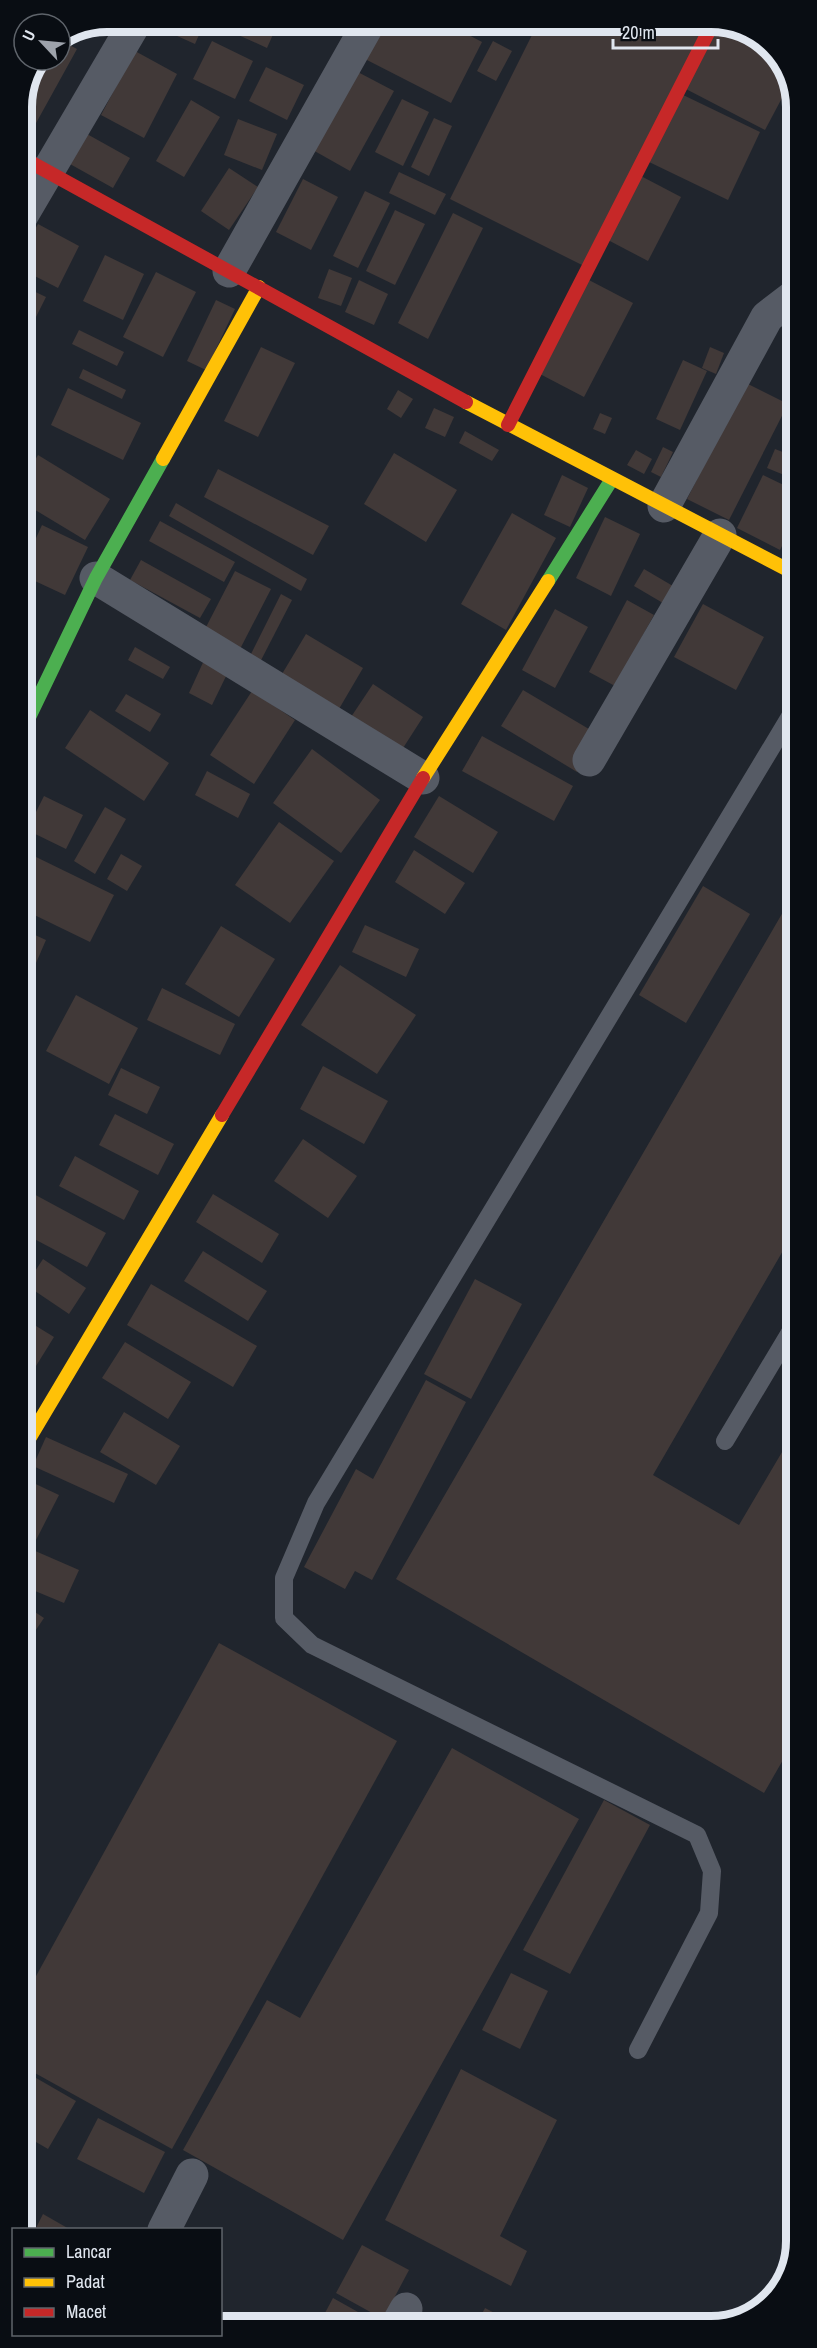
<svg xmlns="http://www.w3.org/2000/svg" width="817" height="2348" font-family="'Archivo Narrow',sans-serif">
  <rect width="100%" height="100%" fill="#20252d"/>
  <g fill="#413938">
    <path d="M160,21H205L195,44L157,27Z"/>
    <path d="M229,21H279L267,48L225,29Z"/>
    <path d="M385,21H442L482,42L451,103L365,59Z"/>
    <path d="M539,21H709L586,267L450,199Z"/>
    <path d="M718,22L766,42L791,81L765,130L684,88Z"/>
    <path d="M60,40L77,49L30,134L21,129V102L40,60H60Z"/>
    <path d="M212,41L253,61L235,99L193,79Z"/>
    <path d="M493,41L512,51L496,81L477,71Z"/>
    <path d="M135,51L177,74L144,138L101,115Z"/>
    <path d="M266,67L304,85L287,120L249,101Z"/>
    <path d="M354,70L394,91L350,171L311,149Z"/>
    <path d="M679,93L760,132L728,200L647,161Z"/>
    <path d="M402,99L429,112L403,166L375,152Z"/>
    <path d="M191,100L220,117L184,177L156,161Z"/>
    <path d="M434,118L452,126L429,176L411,167Z"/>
    <path d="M238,119L277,134L262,170L224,155Z"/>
    <path d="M78,129L130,158L113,188L61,159Z"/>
    <path d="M229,168L258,187L229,230L201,211Z"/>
    <path d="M399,172L446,194L435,215L389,193Z"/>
    <path d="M639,175L681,197L648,261L606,239Z"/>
    <path d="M303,179L338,197L311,250L276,232Z"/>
    <path d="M365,191L390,203L358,268L333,256Z"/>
    <path d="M395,210L425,224L395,285L366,271Z"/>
    <path d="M453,213L483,228L428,339L398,323Z"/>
    <path d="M38,224L79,246L58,288L21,269V254Z"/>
    <path d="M105,255L144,274L123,320L83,301Z"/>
    <path d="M329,269L352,278L341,306L318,298Z"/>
    <path d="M156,272L196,292L163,357L123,337Z"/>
    <path d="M587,279L633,303L584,397L538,373Z"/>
    <path d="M359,280L388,294L374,325L345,312Z"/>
    <path d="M21,285L46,297L30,329L21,325Z"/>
    <path d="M216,300L235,309L206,370L187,361Z"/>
    <path d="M79,330L124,352L117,366L72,344Z"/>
    <path d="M261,347L295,363L258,437L224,421Z"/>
    <path d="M710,347L724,353L716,374L702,368Z"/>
    <path d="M683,360L707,371L680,430L656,419Z"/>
    <path d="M83,369L126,390L122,399L79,378Z"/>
    <path d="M746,383L788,404L729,520L687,499Z"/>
    <path d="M68,388L141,423L123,460L51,425Z"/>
    <path d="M398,390L413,399L401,418L387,409Z"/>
    <path d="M434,408L454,417L445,437L425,428Z"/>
    <path d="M600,413L612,418L605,434L593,429Z"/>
    <path d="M465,431L499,450L492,461L459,443Z"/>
    <path d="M663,447L673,452L661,477L651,472Z"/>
    <path d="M775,449L793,456L794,479L767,468Z"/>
    <path d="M636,450L652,459L644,474L627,465Z"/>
    <path d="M394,453L457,490L426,542L364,504Z"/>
    <path d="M38,455L110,499L85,540L22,502V482Z"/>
    <path d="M218,469L329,526L313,555L204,497Z"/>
    <path d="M562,475L588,488L570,527L544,515Z"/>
    <path d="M763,475L794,490V522L780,550L737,528Z"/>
    <path d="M176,503L307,579L301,591L169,516Z"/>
    <path d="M512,513L556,538L506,630L461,604Z"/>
    <path d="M605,517L640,534L611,596L576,578Z"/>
    <path d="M160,521L235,562L224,582L149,541Z"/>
    <path d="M42,525L88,547L65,595L22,575V569Z"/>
    <path d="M141,560L211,599L200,618L130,580Z"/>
    <path d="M644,569L678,589L668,606L634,586Z"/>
    <path d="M235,571L271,589L240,649L204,631Z"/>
    <path d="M281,594L292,600L257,668L247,662Z"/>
    <path d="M627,600L654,615L615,686L589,672Z"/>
    <path d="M703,604L764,637L736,690L674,657Z"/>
    <path d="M555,609L588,627L555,688L522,670Z"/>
    <path d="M306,634L363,668L336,714L279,679Z"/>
    <path d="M135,647L170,667L163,679L128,660Z"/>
    <path d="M206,656L230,668L212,705L189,693Z"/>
    <path d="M22,676L36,682L22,713Z"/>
    <path d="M373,684L423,717L396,759L345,726Z"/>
    <path d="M523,690L599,735L577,772L501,726Z"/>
    <path d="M252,691L295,720L254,784L210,755Z"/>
    <path d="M126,694L161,714L150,732L115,711Z"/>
    <path d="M90,710L169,763L144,801L65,748Z"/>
    <path d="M482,736L573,786L554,821L462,771Z"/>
    <path d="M312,749L380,800L341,853L273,803Z"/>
    <path d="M207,771L250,794L238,818L195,795Z"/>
    <path d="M44,796L83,815L66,849L27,830Z"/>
    <path d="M439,796L498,832L473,873L414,837Z"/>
    <path d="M105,807L126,819L95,874L74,861Z"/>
    <path d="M279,822L334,861L290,923L235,885Z"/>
    <path d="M414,850L465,883L445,914L395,882Z"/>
    <path d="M121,854L142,866L127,891L107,879Z"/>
    <path d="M34,856L114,895L90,942L22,909V880Z"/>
    <path d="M703,886L750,914L686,1023L639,995Z"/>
    <path d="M794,893L795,1230L653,1475L739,1525L795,1430V1739L764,1793L396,1579Z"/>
    <path d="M365,925L419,949L406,977L352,952Z"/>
    <path d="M221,926L275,959L239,1017L185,984Z"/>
    <path d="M22,929L46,940L36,963L22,957Z"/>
    <path d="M340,965L416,1015L377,1074L301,1025Z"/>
    <path d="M162,988L235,1024L220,1055L147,1020Z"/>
    <path d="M76,995L138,1028L109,1084L46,1051Z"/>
    <path d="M323,1066L388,1101L364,1144L300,1109Z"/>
    <path d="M121,1068L160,1087L147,1114L108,1095Z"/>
    <path d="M115,1114L174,1144L158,1175L99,1145Z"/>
    <path d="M303,1139L357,1176L328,1218L274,1181Z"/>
    <path d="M75,1156L139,1191L124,1220L59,1186Z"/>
    <path d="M30,1192L106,1233L87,1267L23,1233V1205Z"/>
    <path d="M213,1194L279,1234L262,1263L196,1222Z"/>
    <path d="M203,1251L267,1291L248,1321L184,1281Z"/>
    <path d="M43,1259L86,1288L69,1314L26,1285Z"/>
    <path d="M475,1279L522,1304L471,1399L424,1374Z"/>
    <path d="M151,1284L257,1346L233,1387L127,1325Z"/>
    <path d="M23,1318L54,1337L36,1366L23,1358Z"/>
    <path d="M125,1342L191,1382L168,1419L102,1378Z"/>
    <path d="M23,1371L33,1377L23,1393Z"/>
    <path d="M426,1380L466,1402L372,1580L355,1571L345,1589L304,1567L356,1469L373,1479Z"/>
    <path d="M124,1412L180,1446L156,1485L100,1452Z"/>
    <path d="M46,1437L128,1474L114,1503L33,1466Z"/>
    <path d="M25,1479L59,1495L35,1542L23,1536Z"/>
    <path d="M33,1550L79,1570L64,1603L23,1586V1573Z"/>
    <path d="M23,1604L44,1618L25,1646L23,1645Z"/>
    <path d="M219,1643L397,1741L172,2149L24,2067V1998Z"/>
    <path d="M452,1748L579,1819L343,2240L183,2150L267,2000L300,2018Z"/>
    <path d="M604,1800L650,1825L570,1974L523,1950Z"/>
    <path d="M511,1973L548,1991L520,2049L482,2030Z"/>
    <path d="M461,2069L557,2120L500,2236L527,2251L511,2286L385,2220Z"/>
    <path d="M24,2071L76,2101L48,2149L24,2135Z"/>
    <path d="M98,2118L165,2152L144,2193L77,2159Z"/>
    <path d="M24,2150L30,2154L24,2165Z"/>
    <path d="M43,2214L71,2230H35Z"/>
    <path d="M362,2245L409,2270L383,2319L336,2293Z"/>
    <path d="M333,2298L383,2326H318Z"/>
    <path d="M485,2308L512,2322L511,2325H476Z"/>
  </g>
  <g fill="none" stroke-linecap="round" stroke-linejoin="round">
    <g stroke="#565b65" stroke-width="18">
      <path d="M725,1441L795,1324"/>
      <path d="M638,2050L709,1913L712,1871L697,1835L312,1645L284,1618V1578L316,1503L794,710"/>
    </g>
    <g stroke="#565b65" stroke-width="33">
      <path d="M21,217L136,21"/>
      <path d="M229,271L370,21"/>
      <path d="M664,506L767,317L793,297"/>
      <path d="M96,578L423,778"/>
      <path d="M589,760L720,535"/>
      <path d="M164,2230L192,2175"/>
      <path d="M397,2325L406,2309"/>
    </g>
    <g stroke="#4caf50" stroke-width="14">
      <path d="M548,581L612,479"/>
      <path d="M22,732L96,578L163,459"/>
    </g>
    <g stroke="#ffc107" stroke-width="14">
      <path d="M466,402L794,573"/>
      <path d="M163,459L259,287"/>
      <path d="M423,778L548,581"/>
      <path d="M23,1449L222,1115"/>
    </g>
    <g stroke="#c62828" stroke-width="14">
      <path d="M21,157L466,402"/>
      <path d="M508,425L714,21"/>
      <path d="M222,1115L423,778"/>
    </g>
  </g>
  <path d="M0 0H817V2348H0ZM107 32H711A75 75 0 0 1 786 107V2241A75 75 0 0 1 711 2316H107A75 75 0 0 1 32 2241V107A75 75 0 0 1 107 32Z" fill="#090d13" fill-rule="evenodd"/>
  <path fill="none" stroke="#e0e6ef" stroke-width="8" d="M107 32H711A75 75 0 0 1 786 107V2241A75 75 0 0 1 711 2316H107A75 75 0 0 1 32 2241V107A75 75 0 0 1 107 32Z"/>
  <rect x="12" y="2228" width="210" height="108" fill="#090d13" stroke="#5f646b" stroke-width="1.5"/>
  <rect x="24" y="2248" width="30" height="9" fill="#4caf50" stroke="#5f646b" stroke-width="1.5"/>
  <text x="66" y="2258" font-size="18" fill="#e0e6ef">Lancar</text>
  <rect x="24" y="2278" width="30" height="9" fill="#ffc107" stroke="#5f646b" stroke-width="1.5"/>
  <text x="66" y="2288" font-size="18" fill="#e0e6ef">Padat</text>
  <rect x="24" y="2308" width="30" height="9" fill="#c62828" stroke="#5f646b" stroke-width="1.5"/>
  <text x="66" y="2318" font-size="18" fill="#e0e6ef">Macet</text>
  <g transform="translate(42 42) rotate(296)"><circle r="28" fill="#090d13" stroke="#5f646b" stroke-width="1.5"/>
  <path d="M0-4.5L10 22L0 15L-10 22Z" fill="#9da2ab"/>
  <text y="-9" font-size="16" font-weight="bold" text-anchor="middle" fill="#e0e6ef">U</text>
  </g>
  <path d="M613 39v9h105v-9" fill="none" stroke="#e0e6ef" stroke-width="3"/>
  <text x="622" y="39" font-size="18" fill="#e0e6ef" stroke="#090d13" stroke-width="4.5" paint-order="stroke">20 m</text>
</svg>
